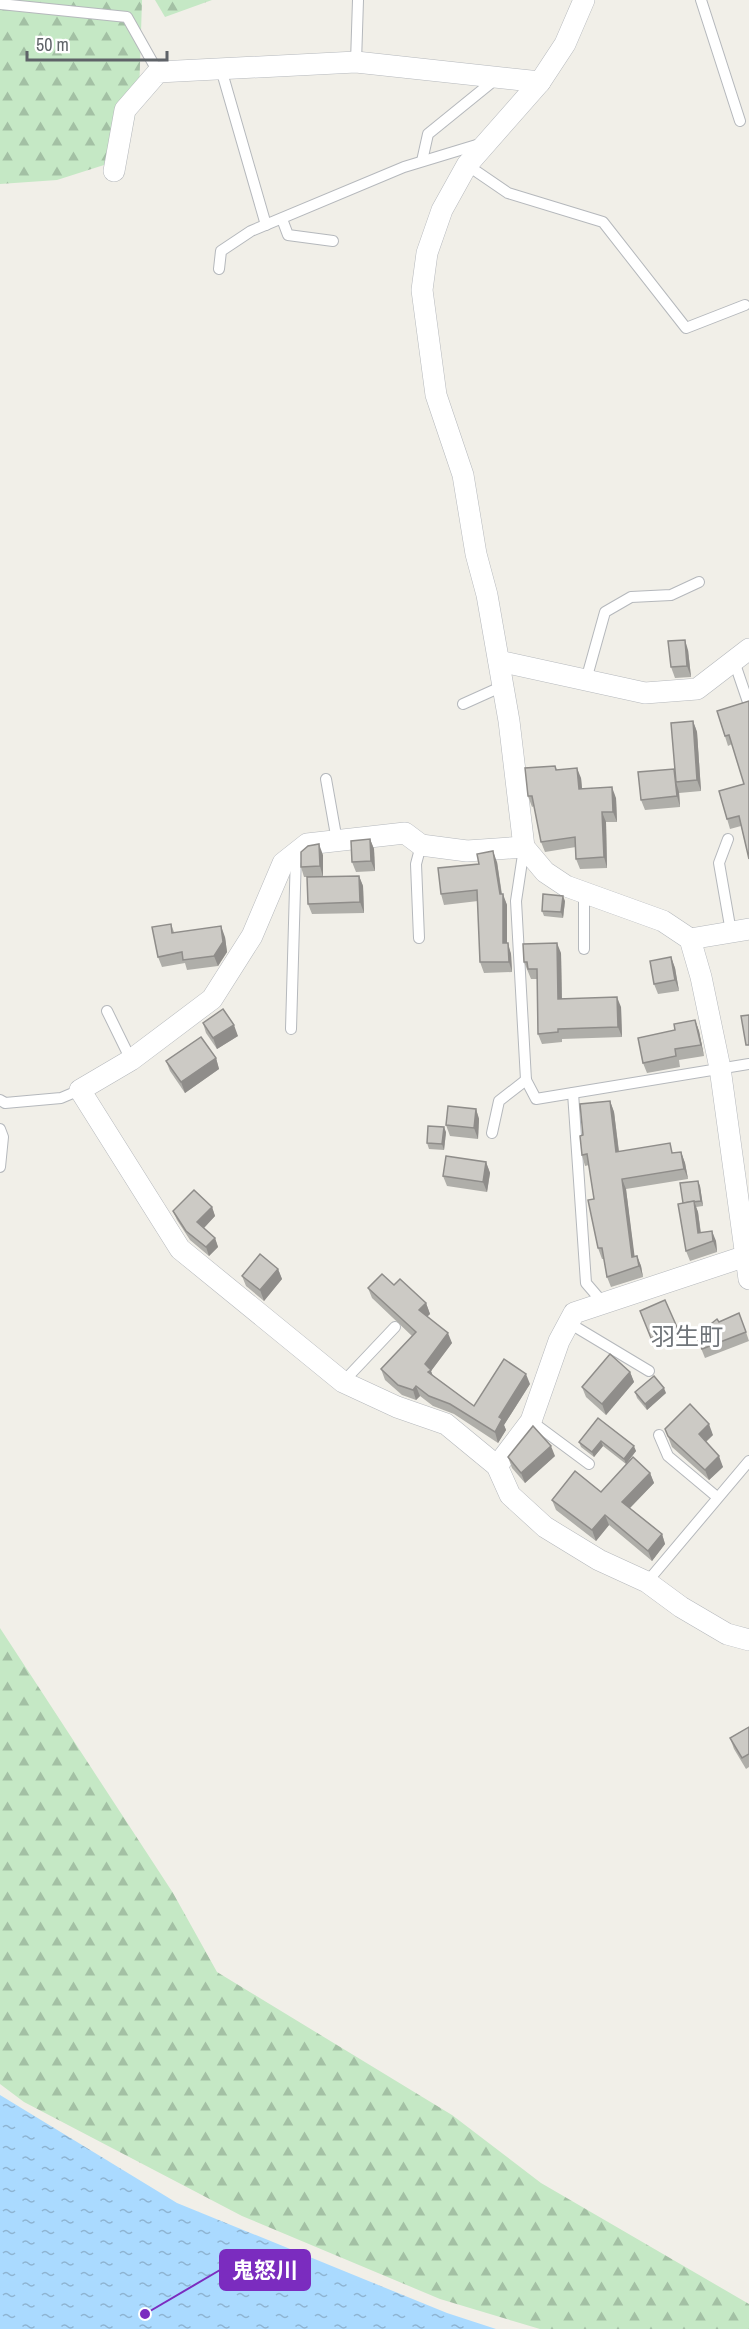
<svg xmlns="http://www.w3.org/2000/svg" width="749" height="2329" font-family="'Archivo Narrow','Noto Sans JP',sans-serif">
  <defs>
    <pattern id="forest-firs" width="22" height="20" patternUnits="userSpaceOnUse" patternTransform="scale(1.5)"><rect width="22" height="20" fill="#c5e8c5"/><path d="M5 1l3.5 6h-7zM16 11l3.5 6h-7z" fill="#a3c0a4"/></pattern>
    <pattern id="water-ripples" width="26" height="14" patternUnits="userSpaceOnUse" patternTransform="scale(1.5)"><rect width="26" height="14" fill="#aadaff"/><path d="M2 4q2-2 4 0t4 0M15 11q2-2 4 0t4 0" fill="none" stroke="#8eb4d2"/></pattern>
  </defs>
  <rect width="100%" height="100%" fill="#f1efe8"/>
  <g fill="url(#forest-firs)">
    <path d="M0,0H142L139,97L126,158L57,180L0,184Z"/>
    <path d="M155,0H212L165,17Z"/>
    <path d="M0,1628L173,1893L217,1972L452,2115L541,2183L749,2304V2329H540L440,2299L242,2216L24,2102L0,2084Z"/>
  </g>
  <path fill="url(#water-ripples)" d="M0,2095L177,2203L447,2313L496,2329H0Z"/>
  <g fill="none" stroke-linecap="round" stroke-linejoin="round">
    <defs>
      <g id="service">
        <path d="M701,0L740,121"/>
        <path d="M0,4L127,17L158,72"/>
        <path d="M356,62L358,0"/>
        <path d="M221,69L266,225"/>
        <path d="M422,161L428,134L497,78"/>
        <path d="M467,165L508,193L603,222L686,328L745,305"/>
        <path d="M282,219L288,235L333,241"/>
        <path d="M219,269L221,251L251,231L404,167L483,143"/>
        <path d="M734,661L749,705"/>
        <path d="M586,680L605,612L631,597L671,595L699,582"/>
        <path d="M463,704L503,686"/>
        <path d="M326,779L337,841"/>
        <path d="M728,839L719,863L731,932"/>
        <path d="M524,848L516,901L526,1080L536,1099L749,1064"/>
        <path d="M419,938L416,864L421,845"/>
        <path d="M584,949V892"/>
        <path d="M107,1011L131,1060"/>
        <path d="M291,1029L296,853"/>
        <path d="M573,1093L586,1283L604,1304"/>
        <path d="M0,1100L5,1103L61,1098L80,1090"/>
        <path d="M0,1129L3,1137L0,1167"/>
        <path d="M492,1133L499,1101L526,1080"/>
        <path d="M569,1323L649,1371"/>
        <path d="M343,1382L395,1327"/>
        <path d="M531,1421L589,1464"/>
        <path d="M659,1435L668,1456L717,1497"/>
        <path d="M647,1582L749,1461"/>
      </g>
      <g id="minor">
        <path d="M584,0L565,44L540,82L467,165L442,210L427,253L422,290L436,395L463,475L476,554L487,595L509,721L524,847L545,872L566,886L663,921L690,939L701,977L720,1068L749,1279"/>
        <path d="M114,171L125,110L158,72L356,62L540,82"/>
        <path d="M499,661L645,693L697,689L749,649"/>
        <path d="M524,847L467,851L421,845L405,833L307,844L283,863L252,936L212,999L131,1060L80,1090L180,1249L343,1382L397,1407L446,1424L497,1466L510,1495L545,1527L599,1560L647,1582L681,1607L727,1634L749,1640"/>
        <path d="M690,939L749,929"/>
        <path d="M497,1466L531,1421L559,1341L574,1313L749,1255"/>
      </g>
    </defs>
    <use href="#service" stroke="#b5b8bc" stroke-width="12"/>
    <use href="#minor" stroke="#b5b8bc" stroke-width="22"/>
    <use href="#service" stroke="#fff" stroke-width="10"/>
    <use href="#minor" stroke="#fff" stroke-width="21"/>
  </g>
  <g fill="#afaea9">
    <path d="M688,650L691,677L675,678L671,667Z"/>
    <path d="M749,701V859L741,826L730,829L719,791L744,784L732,744L728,746L717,711Z"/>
    <path d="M693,721L697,732L701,791L679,793V792L680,807L645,810L641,800L674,769Z"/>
    <path d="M555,766L557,770L581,778L582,789L616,798L617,822H606L607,868L580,869L576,859V847L545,852L541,842L534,806L532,807L528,796Z"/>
    <path d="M370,839L374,849L375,871L356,872L352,862Z"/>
    <path d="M323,855V877L359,876L363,886L364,913L312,914L308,904L314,877H304L301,867Z"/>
    <path d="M497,862L502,894L507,905V943L511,954L512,972L484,973L480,962L478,901L444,905L441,894Z"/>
    <path d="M565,901L563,918L544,916L542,911Z"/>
    <path d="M171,924L174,932L225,937L227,952L218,966L187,970L185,963L162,967L158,957Z"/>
    <path d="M561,953L562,999L621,1007L622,1037L562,1039V1042L542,1044L538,1034L537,979H531L524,962Z"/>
    <path d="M671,957L675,968L679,991L658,994L654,984Z"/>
    <path d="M695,1020L699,1031L704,1056L679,1060L680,1067L647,1073L643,1063L675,1030Z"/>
    <path d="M203,1023L238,1036L217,1049L206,1033Z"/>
    <path d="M216,1058L219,1069L185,1093L170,1071L166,1061Z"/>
    <path d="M610,1101L614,1112L619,1151L674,1153L681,1152L685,1163L688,1179L626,1189L634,1256H637L641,1266L643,1277L611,1287L607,1277L604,1259H602L598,1248L594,1199L589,1165L585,1166L582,1155L583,1135Z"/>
    <path d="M476,1109L479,1119L478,1139L450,1136L446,1125Z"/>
    <path d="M446,1132L444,1150L429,1149L427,1143Z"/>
    <path d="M486,1162L490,1173L487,1192L447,1186L443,1176Z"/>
    <path d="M700,1186L703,1206L696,1207L698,1212L701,1233L716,1241L717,1252L690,1261L686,1251L683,1203Z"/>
    <path d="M212,1207L215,1216L204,1228L215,1238L218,1247L209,1256L190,1240L177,1220L173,1211Z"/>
    <path d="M278,1269L282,1279L264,1301L246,1286L242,1276Z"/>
    <path d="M394,1285L426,1303L430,1314L427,1316L452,1343L431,1371L433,1376L474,1406L530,1384L504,1425L506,1430L498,1443L454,1414L433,1406L420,1396L416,1400L402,1395L385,1380L381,1369L412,1336L372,1298L368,1288Z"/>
    <path d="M640,1311L677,1327L680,1337L655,1348Z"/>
    <path d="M719,1322L746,1332L749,1341L705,1358L696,1336Z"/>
    <path d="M630,1372L634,1382L606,1415L586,1397L582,1387Z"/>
    <path d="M635,1392L666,1393L647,1410L637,1398Z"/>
    <path d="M598,1418L636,1451L626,1464L603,1446L594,1457L581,1447L579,1442Z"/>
    <path d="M665,1429L713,1435L706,1442L723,1467L709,1480L672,1447Z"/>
    <path d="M555,1456L525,1483L512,1468L508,1457Z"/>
    <path d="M650,1473L654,1483L630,1508L662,1534L665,1544L652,1561L609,1525L596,1541L556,1510L552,1500L601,1492Z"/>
    <path d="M749,1727V1767L746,1769L734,1749L730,1738Z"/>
  </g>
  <g fill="#8f8d8a">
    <path d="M685,640L688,650L691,677L687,666Z"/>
    <path d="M693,721L697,732L701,791L697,780Z"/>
    <path d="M577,768L581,778L583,799L579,789Z"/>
    <path d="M674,769L676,782L679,792L680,807L677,796Z"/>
    <path d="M612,787L616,798L617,822L613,812Z"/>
    <path d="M602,812L606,822L607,868L604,857Z"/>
    <path d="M370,839L374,849L375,871L371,861Z"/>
    <path d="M319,844L323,855V877L320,866Z"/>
    <path d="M493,851L497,862L503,904V894L507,905V954L503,943L500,894Z"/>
    <path d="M359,876L363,886L364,913L360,902Z"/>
    <path d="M563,896L565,901L563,918L561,912Z"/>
    <path d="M221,926L225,937L227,952L218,966L214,956Z"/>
    <path d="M508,943L511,954L512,972L509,962Z"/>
    <path d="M557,943L561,953L562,1009L558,999Z"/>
    <path d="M671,957L675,968L679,991L675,980Z"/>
    <path d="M617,997L621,1007L622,1037L618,1027Z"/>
    <path d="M695,1020L699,1031L704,1056L701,1045Z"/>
    <path d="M234,1025L238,1036L217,1049L213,1038Z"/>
    <path d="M216,1058L219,1069L185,1093L181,1082Z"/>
    <path d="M610,1101L614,1112L620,1162L616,1152Z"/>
    <path d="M476,1109L479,1119L478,1139L474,1128Z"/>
    <path d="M444,1127L446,1132L444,1150L442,1144Z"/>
    <path d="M681,1152L685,1163L688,1179L684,1169Z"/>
    <path d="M486,1162L490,1173L487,1192L483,1182Z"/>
    <path d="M622,1179L626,1189L636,1267L632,1257Z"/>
    <path d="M698,1181L700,1186L703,1206L701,1201Z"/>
    <path d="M694,1201L698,1212L702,1244L698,1233Z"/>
    <path d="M212,1207L215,1216L201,1231L197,1222Z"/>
    <path d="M712,1231L716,1241L717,1252L713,1241Z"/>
    <path d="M215,1238L218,1247L209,1256L206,1247Z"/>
    <path d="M637,1256L641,1266L643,1277L639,1266Z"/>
    <path d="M278,1269L282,1279L264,1301L260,1290Z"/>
    <path d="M426,1303L430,1314L423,1321L419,1310Z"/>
    <path d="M448,1333L452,1343L431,1371L434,1380L432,1383L425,1364Z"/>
    <path d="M630,1372L634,1382L606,1415L602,1404Z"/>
    <path d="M526,1374L530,1384L504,1425L506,1430L498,1443L495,1432L499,1417Z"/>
    <path d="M416,1386L420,1396L416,1400L413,1390Z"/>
    <path d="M664,1388L666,1393L647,1410L645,1404Z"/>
    <path d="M709,1424L713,1435L703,1444L699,1434Z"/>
    <path d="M601,1441L603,1446L594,1457L592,1452Z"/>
    <path d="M551,1446L555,1456L525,1483L521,1473Z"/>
    <path d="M634,1446L636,1451L626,1464L624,1459Z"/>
    <path d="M719,1456L723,1467L709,1480L705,1470Z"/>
    <path d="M650,1473L654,1483L626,1512L622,1502Z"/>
    <path d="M605,1515L609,1525L596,1541L592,1530Z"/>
    <path d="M662,1534L665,1544L652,1561L648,1551Z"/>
  </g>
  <g fill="#cccac5" stroke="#8f8d8a" stroke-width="1.5">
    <path d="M685,640L687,666L671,667L668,641Z"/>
    <path d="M749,701V859L739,816L727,819L719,791L744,784L729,735L725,736L717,711Z"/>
    <path d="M693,721L697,780L676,782L671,723Z"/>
    <path d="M555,766L556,770L577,768L579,789L612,787L613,812H602L604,857L576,859L575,837L541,842L532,796H528L525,768Z"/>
    <path d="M674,769L677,796L641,800L638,772Z"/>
    <path d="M370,839L371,861L352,862L351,841Z"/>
    <path d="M319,844L320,866L301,867V852L308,846Z"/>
    <path d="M493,851L500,894H503V943H508L509,962H480L477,890L441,894L438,868L479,864L477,854Z"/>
    <path d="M359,876L360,902L308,904L307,877Z"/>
    <path d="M543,894L563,896L561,912L542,911Z"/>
    <path d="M171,924L172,933L221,926L223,942L214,956L183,960L182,952L158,957L152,927Z"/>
    <path d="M557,943L558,999L617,997L618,1027L558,1029V1032L538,1034L537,969H528L527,962H524L523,944Z"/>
    <path d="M671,957L675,980L654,984L650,961Z"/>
    <path d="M223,1009L234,1025L213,1038L203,1023Z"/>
    <path d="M749,1015V1045H746L741,1016Z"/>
    <path d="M695,1020L701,1045L675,1049L676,1056L643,1063L638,1038L675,1030L674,1024Z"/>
    <path d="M201,1037L216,1058L181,1082L166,1061Z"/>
    <path d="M610,1101L616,1152L670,1143L672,1153L681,1152L684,1169L622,1179L632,1257L637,1256L639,1266L607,1277L602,1248H598L588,1200L594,1199L587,1154L582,1155L580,1136L583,1135L580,1104Z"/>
    <path d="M448,1106L476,1109L474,1128L446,1125Z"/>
    <path d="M428,1126L444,1127L442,1144L427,1143Z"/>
    <path d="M446,1156L486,1162L483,1182L443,1176Z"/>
    <path d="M698,1181L701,1201L683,1203L680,1183Z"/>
    <path d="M194,1190L212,1207L197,1222L215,1238L206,1247L186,1231L173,1211Z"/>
    <path d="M694,1201L698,1233L712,1231L713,1241L686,1251L678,1204Z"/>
    <path d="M260,1254L278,1269L260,1290L242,1276Z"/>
    <path d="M382,1274L394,1285L400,1279L426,1303L419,1310L448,1333L425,1364L431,1370L428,1372L474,1406L504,1359L526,1374L499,1417L502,1419L495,1432L450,1404L429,1396L416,1386L413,1390L398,1385L381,1369L416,1332L368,1288Z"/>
    <path d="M665,1300L677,1327L651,1338L640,1311Z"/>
    <path d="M739,1313L746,1332L702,1349L696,1336L717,1319L719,1322Z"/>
    <path d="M610,1354L630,1372L602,1404L582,1387Z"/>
    <path d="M654,1376L664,1388L645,1404L635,1392Z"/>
    <path d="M690,1404L709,1424L699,1434L719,1456L705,1470L668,1436L665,1429Z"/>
    <path d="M598,1418L634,1446L624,1459L601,1441L592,1452L579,1442Z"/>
    <path d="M533,1426L551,1446L521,1473L508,1457Z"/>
    <path d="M633,1457L650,1473L622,1502L662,1534L648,1551L605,1515L592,1530L552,1500L575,1471L601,1492Z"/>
    <path d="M749,1727V1754L742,1758L730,1738Z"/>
  </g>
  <g text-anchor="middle" stroke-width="6" stroke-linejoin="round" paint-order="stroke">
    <g font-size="24" fill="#70757a" stroke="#fff">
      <text x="687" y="1345">羽生町</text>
    </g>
  </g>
  <path fill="none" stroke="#7b2cbf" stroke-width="2" d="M145 2314L220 2270"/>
  <circle fill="#7b2cbf" stroke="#fff" stroke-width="2" cx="145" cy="2314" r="6"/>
  <rect fill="#7b2cbf" stroke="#7b2cbf" stroke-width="2" x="220" y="2250" width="90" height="40" rx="6"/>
  <g font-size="22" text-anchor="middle" font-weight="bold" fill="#fff">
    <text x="265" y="2278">鬼怒川</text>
  </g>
  <path d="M27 51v9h140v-9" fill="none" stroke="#5f6368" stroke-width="3"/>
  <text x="36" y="51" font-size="18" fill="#5f6368" stroke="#ffffff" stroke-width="4.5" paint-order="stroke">50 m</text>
</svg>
